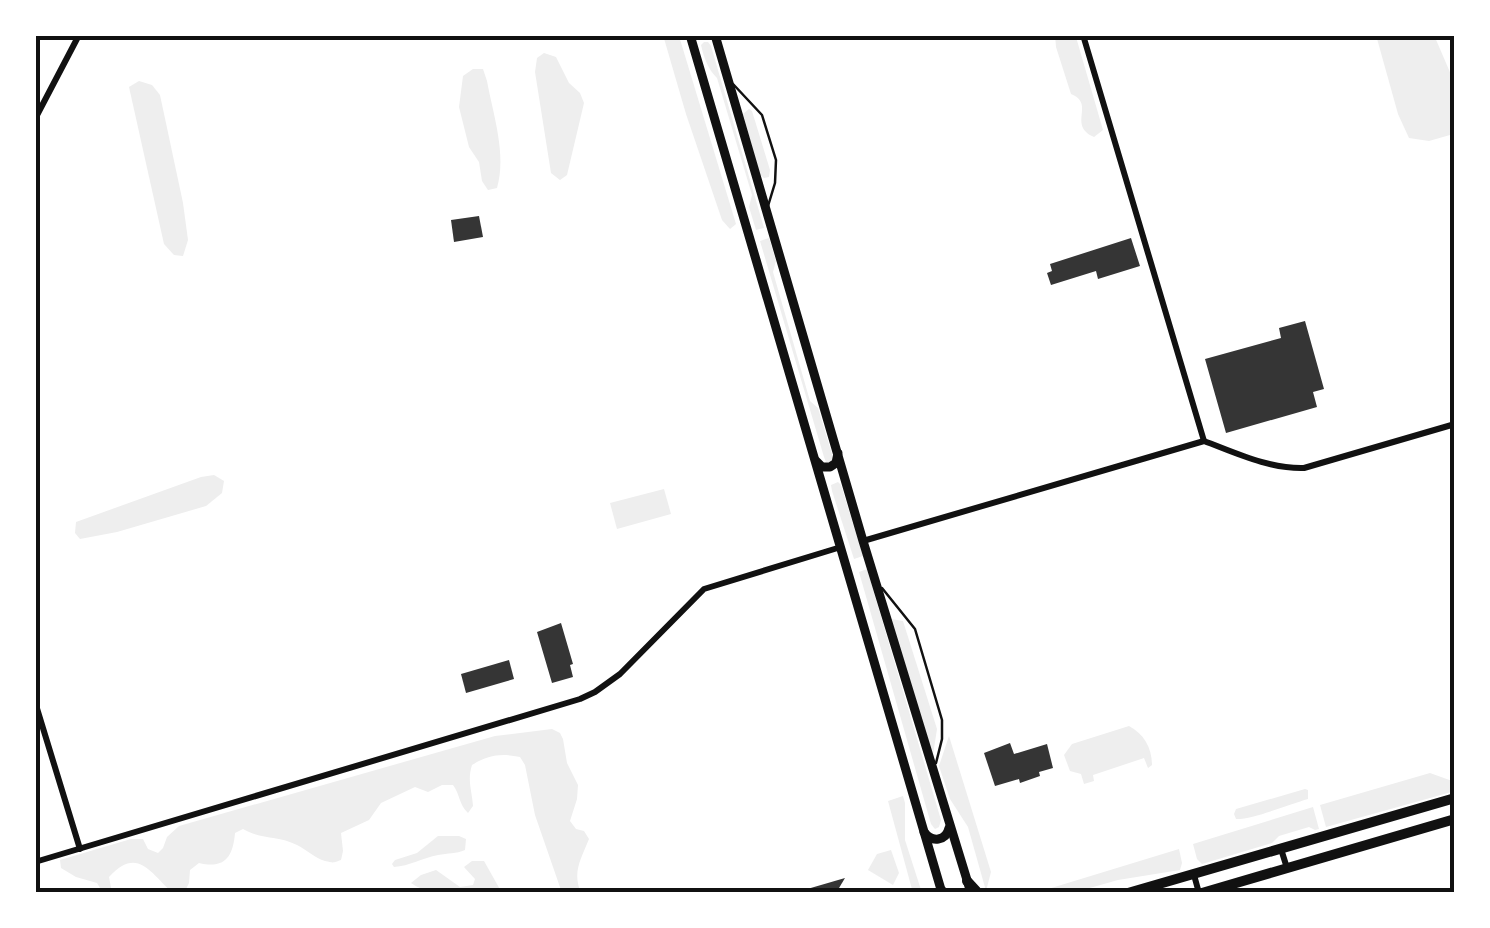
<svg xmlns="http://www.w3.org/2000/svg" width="1490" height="928" font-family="Montserrat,sans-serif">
  <rect width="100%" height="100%" fill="#fff"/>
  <g fill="#eee">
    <path d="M663,35L679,36L736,224L730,229L722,220L686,114Z"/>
    <path d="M1055,35H1075L1076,37L1103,130L1094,137C1067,125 1096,104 1071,94L1056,47Z"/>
    <path d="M1376,35H1434L1455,84V128L1450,135L1429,141L1409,138L1398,114Z"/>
    <path d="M704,42H708L711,46L764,228L756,230L749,207L752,195L717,78C708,69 704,58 701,45Z"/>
    <path d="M544,53L556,57L569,83L580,93L584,103L567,175L560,180L551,173L535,72L537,58Z"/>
    <path d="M473,69H483L487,81C493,114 507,155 497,188L488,190L482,181L479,162L469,147L459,107L463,76Z"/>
    <path d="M139,81L152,85L160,95L183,203L188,240L183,256L174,255L164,244L129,87Z"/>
    <path d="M749,109L752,111L770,170L769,177L764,178L760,175L743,114Z"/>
    <path d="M769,238L776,261L773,272L810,401L818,408L832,454V460L830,462H826L824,457L760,241Z"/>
    <path d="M214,475L224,481L222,493L206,506L117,532L80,539L75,533L76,522L201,477Z"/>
    <path d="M838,482L841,485L863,556L854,559L832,491L831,485Z"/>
    <path d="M664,489L671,514L617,529L610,503Z"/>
    <path d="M867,569L941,820L939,827L935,829L931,824L859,572Z"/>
    <path d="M891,619L903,621L937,729L933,755Z"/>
    <path d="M1129,726C1144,734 1152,748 1152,765L1148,768L1144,758L1093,775L1094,781L1084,784L1081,774L1070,771L1064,755L1072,744Z"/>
    <path d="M552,729L560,733L563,739L567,763L578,785L577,799L570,821L576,829L584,831L589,839C581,859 572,872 581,893H562L535,815L525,765L520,757C501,753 488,755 472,765C467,781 472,790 473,806L468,813C459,805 460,794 453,785H442L428,792L415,787L381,803L369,820L341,833L343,851L341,860C333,863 334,863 325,861C315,858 307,850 297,845C277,835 262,840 243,829L235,833C233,857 225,869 199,863L190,870L189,883L184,893H173C151,874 138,845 109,877L112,893H103L97,883L76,877L61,868L60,860L131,839H143L148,849L158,853L163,848L167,837L179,826L495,736Z"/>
    <path d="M949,736L991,872L986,891L968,827L950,799L939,766Z"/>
    <path d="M1430,773L1455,782V791L1326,827L1320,805Z"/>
    <path d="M1305,789L1308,790V799C1290,804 1251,820 1236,819L1234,814L1236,809Z"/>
    <path d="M903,796L905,803V840L922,893H913L888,801Z"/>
    <path d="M1313,807L1319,829L1315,830L1309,827L1279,836L1272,843L1202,864L1197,859L1193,844Z"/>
    <path d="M438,836H459L466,839L465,850C456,854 448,853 438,855C423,858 409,866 394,867L392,864L395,860L417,853Z"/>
    <path d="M1179,849L1182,863L1180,870L1118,880L1072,893H1035Z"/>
    <path d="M891,850L899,873L893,885L868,870L877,854Z"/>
    <path d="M472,861H484L502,893C474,893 435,900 411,883L421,875L436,870L460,887L473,885L475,879L464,867Z"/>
  </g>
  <g fill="#353535">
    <path d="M479,216L483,237L454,242L451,220Z"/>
    <path d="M1131,238L1140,266L1098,279L1096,271L1051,285L1047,273L1052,271L1050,264Z"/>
    <path d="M1305,321L1324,389L1313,392L1317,407L1226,433L1205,359L1281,338L1279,328Z"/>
    <path d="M561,623L573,664L570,665L573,677L552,683L537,632Z"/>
    <path d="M509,660L514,679L466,693L461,674Z"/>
    <path d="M1010,743L1014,754L1047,744L1053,768L1039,772L1040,776L1020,783L1019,779L995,786L984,753Z"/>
    <path d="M845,878L836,893H798L797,892Z"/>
  </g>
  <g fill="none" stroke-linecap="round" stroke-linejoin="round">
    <g stroke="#111" stroke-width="2.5">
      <path d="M733,84L762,115L776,160L775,183L768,206"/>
      <path d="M882,588L915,629L942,720V739L936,763"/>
    </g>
    <g stroke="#111" stroke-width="6">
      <path d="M1083,35L1204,441"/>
      <path d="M35,119L79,35"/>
      <path d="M863,541L1204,441C1236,453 1269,469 1304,468L1455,424"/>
      <path d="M35,702L80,849"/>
      <path d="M1281,849L1287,868"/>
      <path d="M35,862L580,699L595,692L620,674L704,589L841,547"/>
      <path d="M1194,875L1199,893"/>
    </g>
    <g stroke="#111" stroke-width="9">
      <path d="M690,35L942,893"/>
      <path d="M715,35L863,541L971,893"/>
      <path d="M816,461L822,467H830L836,463L838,453"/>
      <path d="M924,832C932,843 946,841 949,828"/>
    </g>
    <g stroke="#111" stroke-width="10">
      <path d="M967,881L978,893"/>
      <path d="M941,893L942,891"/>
      <path d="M1128,893L1455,798"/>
      <path d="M1202,893L1455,819"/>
    </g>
  </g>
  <rect width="1490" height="928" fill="none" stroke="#ffffff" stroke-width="75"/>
  <rect x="38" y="38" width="1414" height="852" fill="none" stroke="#111" stroke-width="4"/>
</svg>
